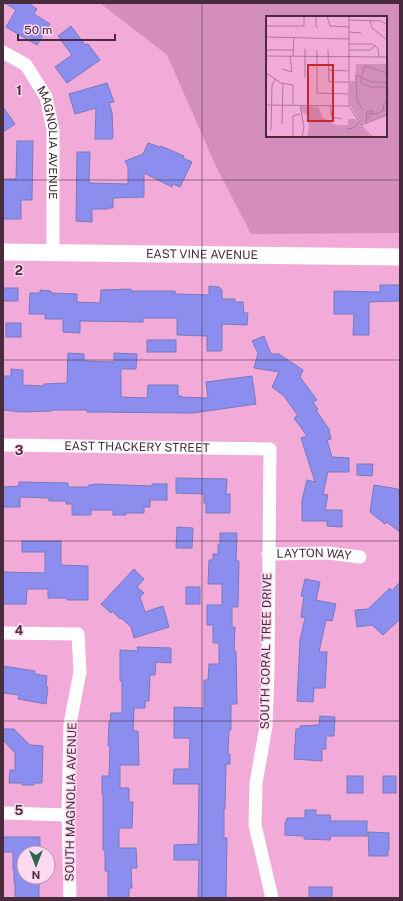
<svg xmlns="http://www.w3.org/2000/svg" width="403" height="901" font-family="'Public Sans',sans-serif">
  <rect width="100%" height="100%" fill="#f2abd8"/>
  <path fill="#d38ebb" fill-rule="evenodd" d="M100,3H400V233L251,234L215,164L167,55ZM267,17H386V136H267Z"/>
  <g fill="#8b8eee" stroke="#777abd">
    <path d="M5,3H28L37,9L34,14L50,24L37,45L6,27L16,10Z"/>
    <path d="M71,26L85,45L88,44L100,60L67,83L55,67L72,55L58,36Z"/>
    <path d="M107,83L114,102L109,103L112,112L113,137L112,139H95L96,108L75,114L69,94Z"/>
    <path d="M3,107L15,124L3,132Z"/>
    <path d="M17,141H33L32,200H21V219H3V179H16Z"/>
    <path d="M148,143L160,147L161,146L184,156L183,158L192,162L180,187L173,184L172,187L144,173V197L113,198V208H108V209H92V222L76,221L77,152H90L89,183L128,184V167L125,161L143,154Z"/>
    <path d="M380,285H400V301L369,302V335H353L354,314H334V291L380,292Z"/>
    <path d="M209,286L219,287L222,290V299H235V302H243L244,313H248L247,325L222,324V350L221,351H207V336L177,335V318H143V322L80,321V333L63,332V319H45V314H29L30,293H40V290L51,291V293L77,294V302L100,303L101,290L131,289V291H175V294L209,295Z"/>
    <rect x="3" y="288" width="15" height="13"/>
    <rect x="6" y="323" width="15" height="14"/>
    <path d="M264,336L271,354H279L303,370L300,377L317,400L313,402L318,409L316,410L330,431H329L331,439L327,440L332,457L349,458V472H328L323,494L328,495L325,510H342V527L327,526V521H302V500L307,480L315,482L301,438L307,436L294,418L298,416L284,396L272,387L279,372L254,368L258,353L252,341Z"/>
    <rect x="147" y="340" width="29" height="12"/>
    <path d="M68,353L84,354V361L114,362V353L137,354L136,369H121V397L147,398L148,385H178V396H181V397L208,398L206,382L252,376L256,404L193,413L87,412V410H52V411L22,412L3,410V376H11V369L23,370V385L44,386V384L67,383Z"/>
    <path d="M357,464H373L372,476L357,475Z"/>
    <path d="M176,478L227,479L226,494H230V513H206V503H204V494L176,493Z"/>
    <path d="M19,482L68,483V487H89V485L96,484L152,486V484H167V500H150V507H144V513H126V515H113V510H91V515H72V504H66V501H49V498L20,497V507H3V487L19,486Z"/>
    <path d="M374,485L398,489L400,501V532L387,522L385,524L370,512Z"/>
    <path d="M177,527L193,528L192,548H176Z"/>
    <path d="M220,533H237L236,561H239L238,607H232V627H235L234,651H236L237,704H231V730H229L228,754H230V764H226L225,809H224V838H227L226,898H198L199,860H174V845L198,844L199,784H173L174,769H189L190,738H174V707L204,708V680H208L209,664H219V643H213V625H207V605H222V584H208L209,560H213V554H218V544L220,545Z"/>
    <path d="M22,541H61V565L88,566V600H67V598H48V589H27L26,604H3V572L45,573V552H22Z"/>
    <path d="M134,569L144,579L137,587L144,593L140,597L145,612L163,606L169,627L134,638L131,627L121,618L120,619L112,611L111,613L101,604Z"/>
    <path d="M305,579L320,582L316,600L336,604L332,621L326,620L319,652H327L325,688H314L313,702L297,701L300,640L305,618L301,617L304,596H301Z"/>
    <path d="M400,582V619L383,635L372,625L357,627L355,610L368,609L390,588L392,591Z"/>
    <rect x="186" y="587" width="14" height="17"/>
    <path d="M137,647L171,648V663L156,662L155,675H150L149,701H145V708H134L133,731H138L139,765H120V788H129V802H133L132,828H119V848H136L137,868H131L132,888H129V898H108V871H105V850H103V793H102V776H109L110,746H108L109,722H110L111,713H122V681H120V650L138,651Z"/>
    <path d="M3,666L35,671V674L47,676L46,687H48L46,704L18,699L19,695L3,693Z"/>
    <path d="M320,716L335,717L334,736H326V749H322V761L294,759L296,729H300V726L319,725Z"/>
    <path d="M3,729H14L30,745L43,746L42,783H34V785H22V783H9L10,770H15V753L3,740Z"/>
    <rect x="347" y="776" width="16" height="17"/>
    <rect x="383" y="776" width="13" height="17"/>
    <path d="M305,810H316V815H330L331,821H367V836H331L330,840L304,839V836L285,835V822H286L287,818H305Z"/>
    <path d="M368,832L389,833V850H388V856H369Z"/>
    <path d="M3,837H40V853H24V877H39V898H15V883H14V870H13V852H3Z"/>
    <rect x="309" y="887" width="23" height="11"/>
  </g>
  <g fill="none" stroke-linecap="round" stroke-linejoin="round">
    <g stroke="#fff" stroke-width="13">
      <path id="s1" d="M3,52L26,65L46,97L53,130V252"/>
      <path id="s2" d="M3,445L270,449L268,672L266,726L256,783L255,825L272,898"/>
      <path id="s3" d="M268,554L327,553L360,557"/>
      <path d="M3,633L78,634L80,672L70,724L68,815L70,898"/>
      <path d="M3,813L68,815"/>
    </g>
    <path stroke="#fff" stroke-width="17" id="s4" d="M3,252L400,257"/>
  </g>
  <path fill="none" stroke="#482c3e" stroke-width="1" stroke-opacity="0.55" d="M202,3V898M3,180H400M3,360H400M3,541H400M3,721H400"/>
  <g text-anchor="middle" stroke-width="3" stroke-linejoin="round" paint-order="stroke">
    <g font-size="12" fill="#482c3e" stroke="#fed9ef">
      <text dy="4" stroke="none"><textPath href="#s1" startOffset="110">MAGNOLIA AVENUE</textPath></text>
      <text dy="4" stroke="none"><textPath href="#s4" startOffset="199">EAST VINE AVENUE</textPath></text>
      <text dy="4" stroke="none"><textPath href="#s2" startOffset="134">EAST THACKERY STREET</textPath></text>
      <text dy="4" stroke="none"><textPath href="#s3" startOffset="46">LAYTON WAY</textPath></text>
      <text transform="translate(266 651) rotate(-89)" y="4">SOUTH CORAL TREE DRIVE</text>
      <text transform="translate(71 802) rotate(-89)" y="4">SOUTH MAGNOLIA AVENUE</text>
    </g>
  </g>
  <g transform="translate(266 16)">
    <rect width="121" height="121" fill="#f2abd8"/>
    <path d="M90,48H121V99L95,108L84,88V65H89ZM35,90L52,91L57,102L70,109H82V103H89L104,121H41L43,111L41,99L36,96Z" fill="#d38ebb"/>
    <path fill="none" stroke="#ae789a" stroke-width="1" d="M50,0V10L52,12M61,0L64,10L83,11M83,4L115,5L121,9M104,5L106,12L121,24M0,10H38V0M83,16L95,17M0,21L83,23M83,28H107L112,33L113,41M0,34H27M51,34V77L82,78M62,34L63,66H82M83,34H104L109,30M0,40L121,41M27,40L28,21M83,41V90L95,109L106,121M83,41V0M16,53L26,56L24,40M63,54L82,55M0,57L15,67L27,69V89M121,57L99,50L94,66L104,71H121M39,61V33M0,89L83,90M34,89L38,111L36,121M64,89L66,101L76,103M97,94L91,84L90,59L105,66H121M101,97L110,98L117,95L118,88L121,86M16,108L17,68M100,108L101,95H107L102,103M95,109L121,99M81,113L87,112L93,106M5,114L6,70L9,63M27,121V100L34,98"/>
    <path fill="#c8282a" fill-opacity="0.15" stroke="#c8282a" stroke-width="2" d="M42,49H67V105H42Z"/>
    <rect width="121" height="121" fill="none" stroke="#482c3e" stroke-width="2"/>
  </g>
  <g font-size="13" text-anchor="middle" font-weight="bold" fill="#482c3e" stroke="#fed9ef" stroke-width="3" stroke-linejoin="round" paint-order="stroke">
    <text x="19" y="95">1</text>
    <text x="19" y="275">2</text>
    <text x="19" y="455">3</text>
    <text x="19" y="635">4</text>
    <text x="19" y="815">5</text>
  </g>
  <rect width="403" height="901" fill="none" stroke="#482c3e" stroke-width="8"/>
  <g transform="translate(36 865) rotate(180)"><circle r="19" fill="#fed9ef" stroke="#b594a8"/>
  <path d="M0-3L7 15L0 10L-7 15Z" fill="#2e644a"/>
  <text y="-6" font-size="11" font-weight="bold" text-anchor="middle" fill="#482c3e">N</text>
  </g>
  <path d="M18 34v6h97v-6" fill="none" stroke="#482c3e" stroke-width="2"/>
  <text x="24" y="34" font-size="12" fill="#482c3e" stroke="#fed9ef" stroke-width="3" paint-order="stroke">50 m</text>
</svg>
